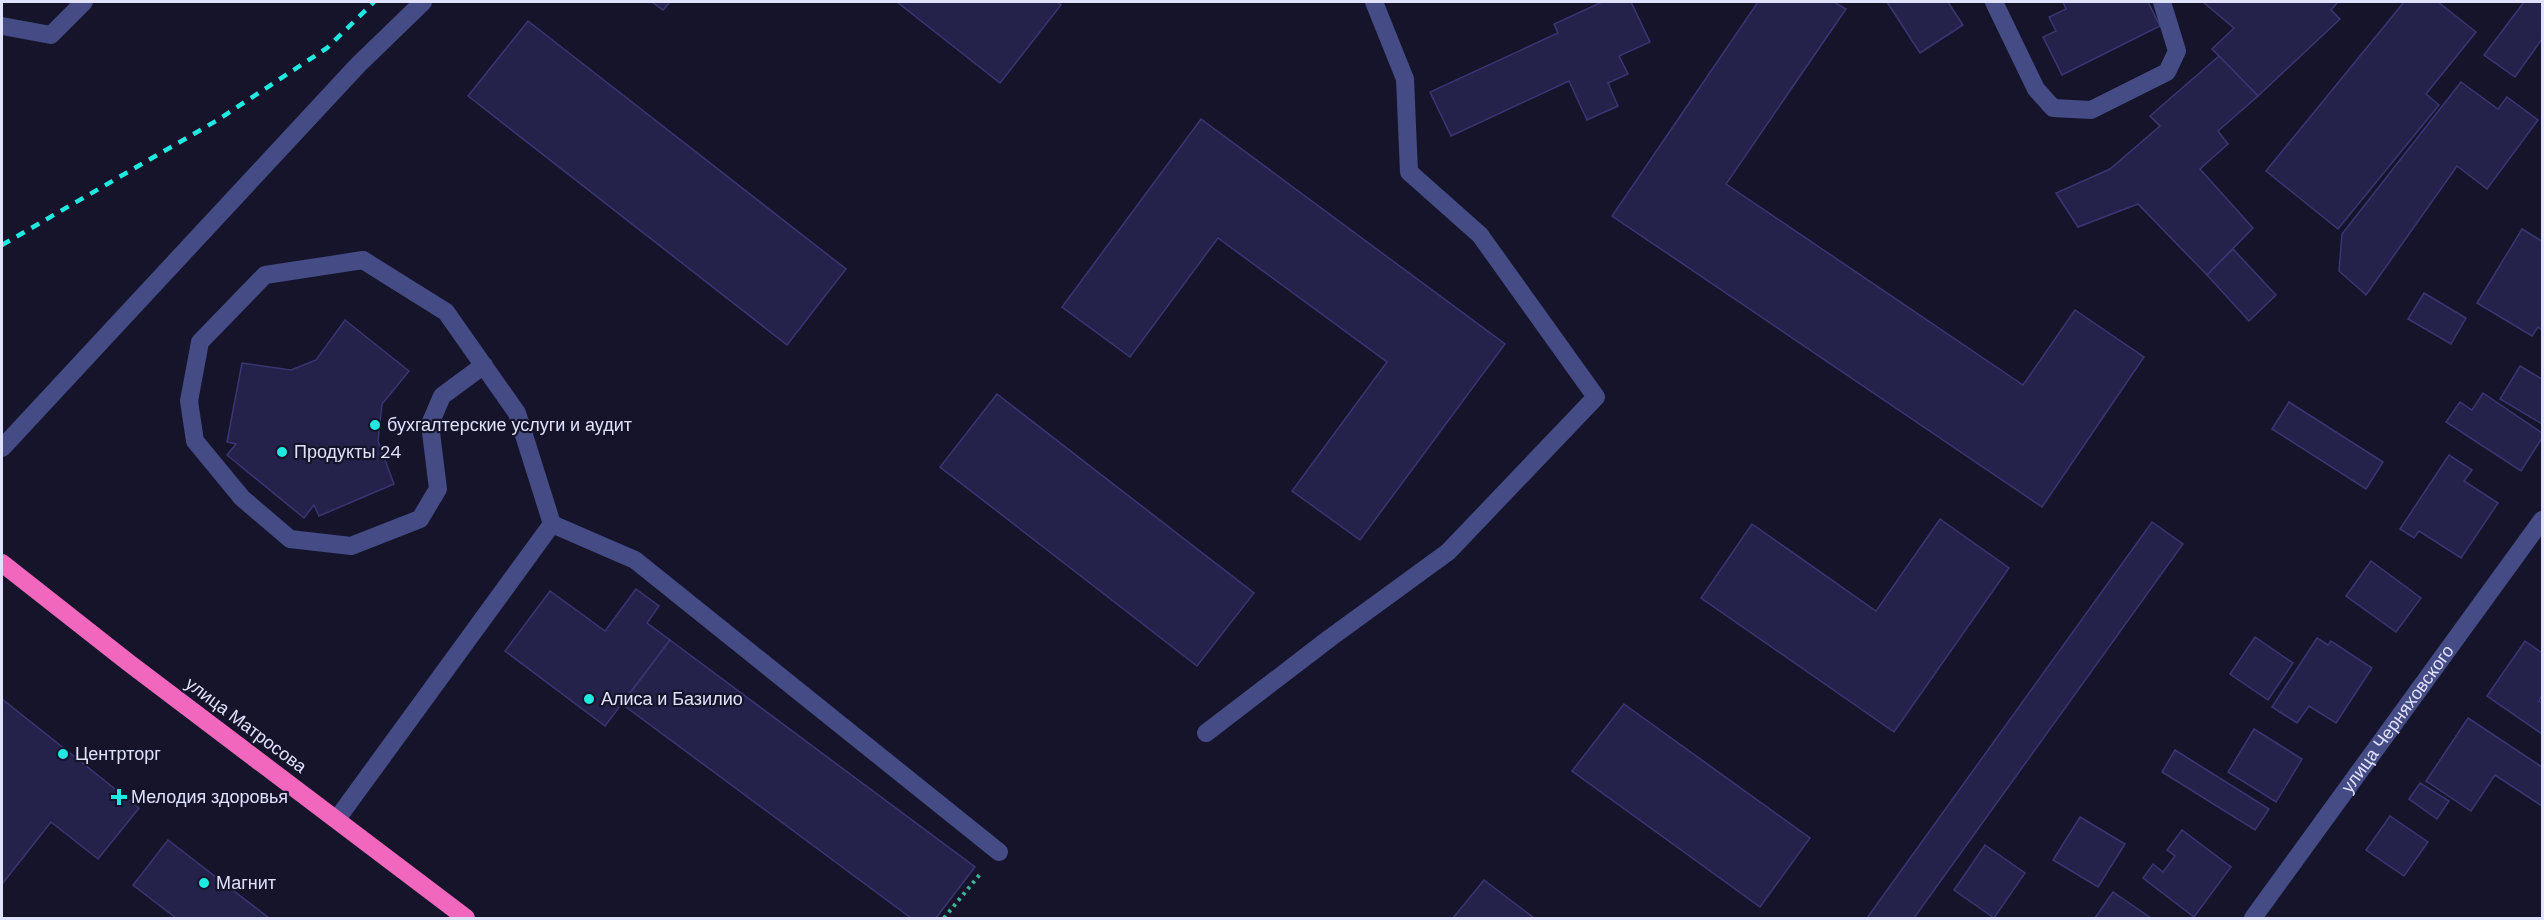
<svg xmlns="http://www.w3.org/2000/svg" width="2544" height="920" font-family="'DM Sans',sans-serif">
  <rect width="100%" height="100%" fill="#15142a"/>
  <g fill="#24224a" stroke="#393673" stroke-width="1.5">
    <path d="M652,2H670L663,10Z"/>
    <path d="M897,2H1057L1061,5L1000,83Z"/>
    <path d="M1602,2H1631L1650,42L1619,56L1628,74L1608,83L1618,106L1587,120L1569,81L1451,136L1430,92L1558,33L1554,24Z"/>
    <path d="M1758,2H1834L1846,9L1726,184L2023,385L2075,310L2144,357L2042,507L1612,216Z"/>
    <path d="M1887,2H1948L1963,25L1920,53Z"/>
    <path d="M2063,2H2148L2160,26L2062,75L2043,37L2056,31L2049,17L2066,9Z"/>
    <path d="M2203,2H2338L2331,10L2340,19L2258,96L2212,49L2234,28Z"/>
    <path d="M2404,2H2438L2476,32L2426,94L2439,105L2338,229L2266,171Z"/>
    <path d="M2524,2H2542V39L2515,77L2484,55Z"/>
    <path d="M528,21L846,269L787,345L468,96Z"/>
    <path d="M2219,56L2258,96L2218,131L2228,144L2200,169L2253,228L2207,275L2138,204L2078,227L2056,193L2110,169L2160,126L2150,116Z"/>
    <path d="M2461,82L2498,109L2507,97L2538,120L2487,189L2457,166L2366,295L2339,271L2342,234Z"/>
    <path d="M1201,119L1505,344L1360,540L1292,491L1387,362L1218,238L1130,357L1062,307Z"/>
    <path d="M2522,229L2542,241V330L2538,327L2532,336L2477,303Z"/>
    <path d="M2233,249L2276,295L2249,321L2207,275Z"/>
    <path d="M2424,293L2466,318L2451,344L2408,319Z"/>
    <path d="M345,320L409,371L382,404L378,441L394,484L319,516L314,505L304,518L227,455L236,444L227,442L242,363L291,370L316,360Z"/>
    <path d="M2520,366L2542,379V424L2500,399Z"/>
    <path d="M2483,393L2542,433V438L2521,471L2446,422L2460,402L2472,410Z"/>
    <path d="M997,394L1254,593L1197,666L940,467Z"/>
    <path d="M2289,402L2383,462L2366,489L2272,429Z"/>
    <path d="M2449,455L2472,470L2464,481L2498,503L2461,558L2419,531L2414,538L2400,529Z"/>
    <path d="M1940,519L2009,568L1894,732L1701,598L1752,524L1876,611Z"/>
    <path d="M2152,522L2183,544L1914,918H1867Z"/>
    <path d="M2371,561L2421,598L2396,632L2346,596Z"/>
    <path d="M636,589L659,606L647,623L670,640L605,726L505,651L550,591L605,631Z"/>
    <path d="M2255,637L2293,663L2268,700L2230,674Z"/>
    <path d="M2317,638L2328,645L2331,641L2372,668L2336,723L2309,706L2297,723L2272,707Z"/>
    <path d="M670,640L975,867L936,918H911L622,704Z"/>
    <path d="M2525,641L2542,653V695L2539,701L2542,703V734L2487,696Z"/>
    <path d="M2,699L139,808L98,859L51,822L2,884Z"/>
    <path d="M1624,704L1810,838L1760,907L1572,771Z"/>
    <path d="M2468,718L2542,767V806L2495,775L2471,811L2426,781Z"/>
    <path d="M2254,729L2302,759L2276,802L2228,772Z"/>
    <path d="M2175,750L2269,809L2255,830L2162,772Z"/>
    <path d="M2420,783L2449,801L2437,819L2409,799Z"/>
    <path d="M2390,816L2428,842L2404,876L2366,850Z"/>
    <path d="M2080,817L2125,844L2098,887L2053,860Z"/>
    <path d="M2182,830L2231,867L2194,917L2143,878L2153,864L2163,872L2175,856L2167,850Z"/>
    <path d="M168,840L269,918H176L133,885Z"/>
    <path d="M1985,845L2025,873L1994,918L1954,890Z"/>
    <path d="M1484,880L1534,918H1453Z"/>
    <path d="M2113,892L2151,918H2095Z"/>
  </g>
  <g fill="none" stroke-linecap="round" stroke-linejoin="round">
    <path stroke="#3db39b" stroke-width="4" stroke-dasharray="3 4.5" stroke-linecap="butt" d="M944,918L981,873"/>
    <g stroke="#444b85" stroke-width="18">
      <path d="M1994,2L2036,89L2053,108L2091,110L2167,72L2177,51L2162,2"/>
      <path d="M2,26L51,35L84,2"/>
      <path d="M484,365L442,396L430,424L438,489L420,519L351,546L290,539L242,498L195,441L189,401L200,342L265,275L363,260L446,312L517,413L552,524L635,560L999,852"/>
      <path d="M2,448L358,65L423,2"/>
      <path d="M1206,733L1330,638L1448,552L1596,397L1480,235L1409,172L1405,79L1374,2"/>
      <path d="M337,819L552,524"/>
      <path id="s1" d="M2253,918L2542,520"/>
    </g>
    <path stroke="#f067bd" stroke-width="18" d="M2,563L129,663L466,918"/>
    <path stroke="#1feae1" stroke-width="4.5" stroke-dasharray="9 8" stroke-linecap="butt" d="M2,245L216,121L327,48L374,2"/>
  </g>
  <g fill="#1feae1" stroke="#15142a" stroke-width="2">
    <circle cx="375" cy="425" r="6"/>
    <circle cx="282" cy="452" r="6"/>
    <circle cx="589" cy="699" r="6"/>
    <circle cx="63" cy="754" r="6"/>
    <path d="M116 788h6v6h6v6h-6v6h-6v-6h-6v-6h6z"/>
    <circle cx="204" cy="883" r="6"/>
  </g>
  <g text-anchor="middle" stroke-width="4.5" stroke-linejoin="round" paint-order="stroke">
    <g font-size="18" fill="#e0e1fc" stroke="#15142a" text-anchor="start">
      <text x="387" y="431">бухгалтерские услуги и аудит</text>
      <text x="294" y="458">Продукты 24</text>
      <text x="601" y="705">Алиса и Базилио</text>
      <text x="75" y="760">Центрторг</text>
      <text x="131" y="803">Мелодия здоровья</text>
      <text x="216" y="889">Магнит</text>
    </g>
    <g font-size="18" fill="#e0e1fc" stroke="#15142a">
      <text dy="6" stroke="none"><textPath href="#s1" startOffset="246">улица Черняховского</textPath></text>
      <text transform="translate(246 725) rotate(37)" y="6">улица Матросова</text>
    </g>
  </g>
  <rect width="2544" height="920" fill="none" stroke="#e0e1fc" stroke-width="6"/>
</svg>
